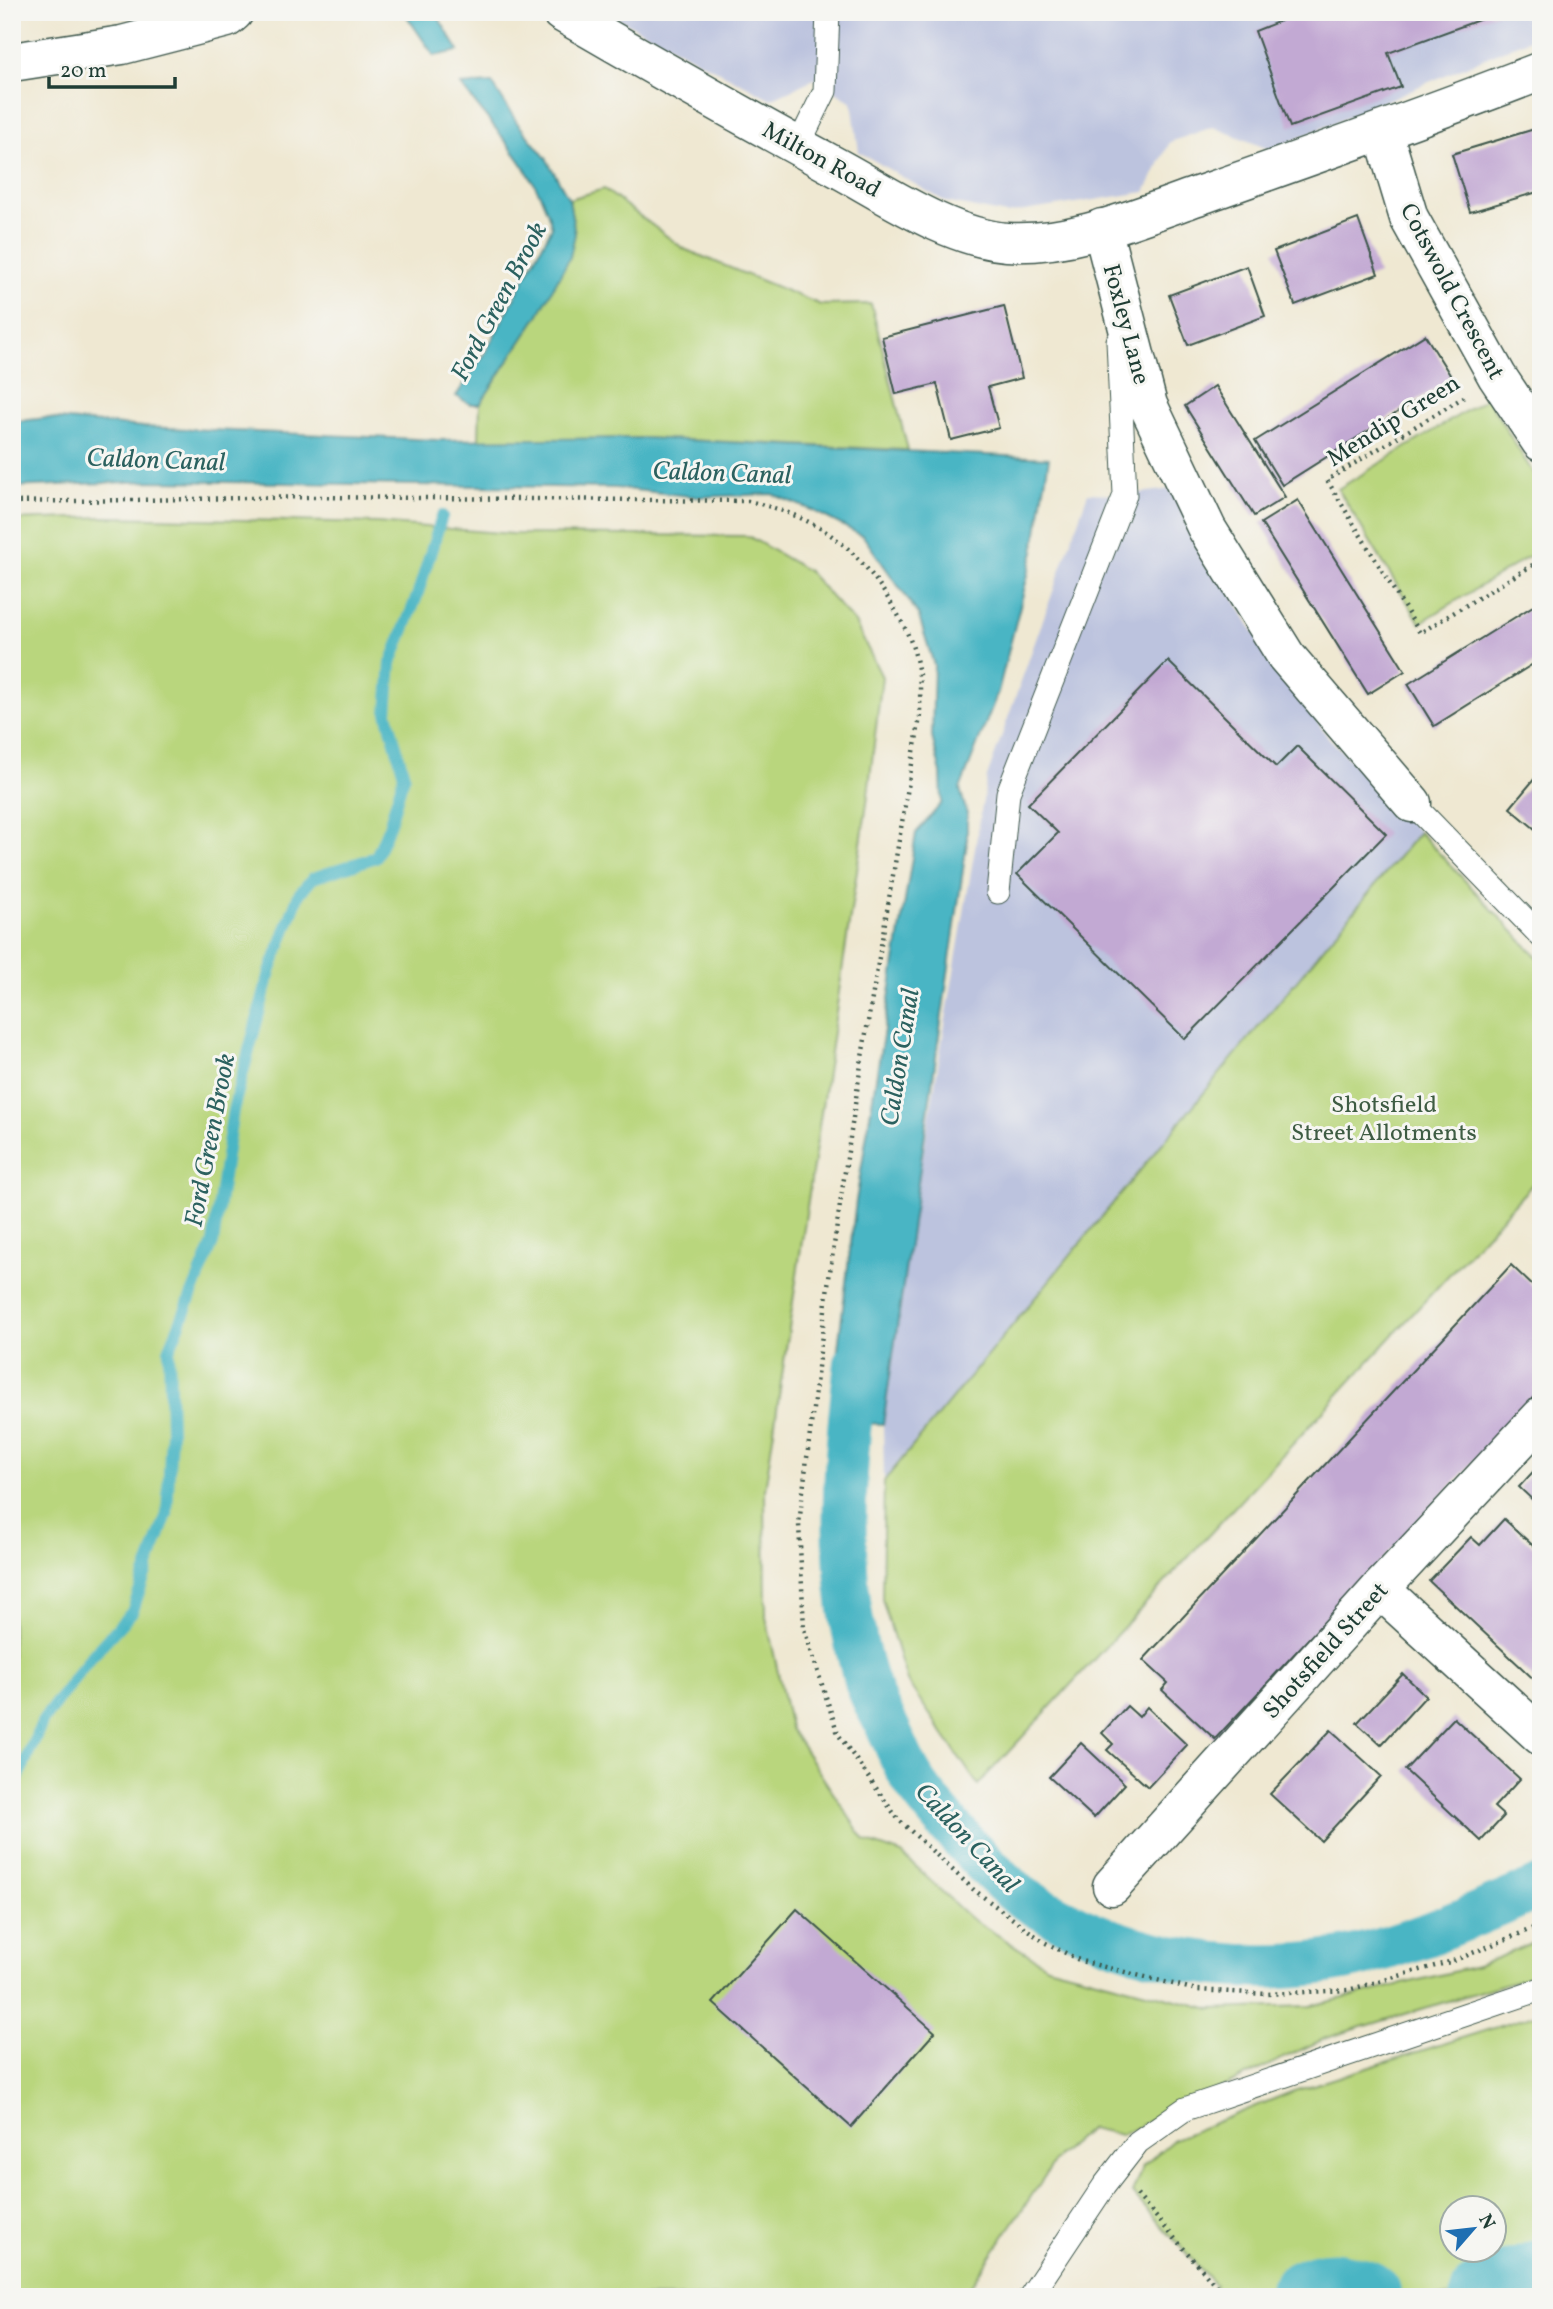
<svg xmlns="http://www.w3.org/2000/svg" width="1553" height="2309" font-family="Vollkorn,serif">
  <rect width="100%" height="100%" fill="#f6f6f2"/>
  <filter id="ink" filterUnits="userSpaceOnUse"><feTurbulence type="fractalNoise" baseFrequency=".0143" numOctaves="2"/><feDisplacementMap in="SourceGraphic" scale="14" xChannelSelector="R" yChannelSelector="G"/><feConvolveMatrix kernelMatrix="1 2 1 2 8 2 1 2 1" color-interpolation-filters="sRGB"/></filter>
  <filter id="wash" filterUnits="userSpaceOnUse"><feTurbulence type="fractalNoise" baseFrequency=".00686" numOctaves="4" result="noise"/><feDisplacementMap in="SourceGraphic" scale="28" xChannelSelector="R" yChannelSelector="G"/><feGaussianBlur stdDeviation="1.57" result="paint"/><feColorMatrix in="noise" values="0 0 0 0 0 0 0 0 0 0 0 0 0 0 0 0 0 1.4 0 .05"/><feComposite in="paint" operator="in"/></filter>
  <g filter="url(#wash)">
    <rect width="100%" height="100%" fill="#efe8d2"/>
    <g fill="#bcc3de">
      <path d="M606,12H1541V34L1271,150L1213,127L1170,142L1145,192L1006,214L946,202L859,152L852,102L814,79L771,99Z"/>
      <path d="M1171,489L1252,629L1328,737L1419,832L884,1481L883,1424L914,1208L987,777L1088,493L1125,495Z"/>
    </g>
    <g fill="#b9d67d" stroke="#6c8a58" stroke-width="2" fill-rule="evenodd">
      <path d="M604,189L684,249L821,305L871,304L908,450L643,438L479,440L480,404L539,314L575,234L569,199Z"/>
      <path d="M1487,398L1541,486V549L1420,623L1338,489Z"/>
      <path d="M106,517L377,523L512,534L748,536L808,571L855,623L882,677L867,803L765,1490L766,1617L790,1728L865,1841L902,1854L969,1917L1047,1966L1211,2009L1311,2006L1477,1966L1541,1940V1973L1326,2038L1121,2135L1090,2128L1059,2155L963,2297H12V520Z"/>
      <path d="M1419,832L1541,961V1175L978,1785L907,1681L882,1599L884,1481Z"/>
      <path d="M1541,2013V2297H1208L1215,2285L1132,2193L1143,2166L1174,2139L1294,2091ZM1452,2208H1494V2250H1452Z"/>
    </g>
    <g fill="#48b5c4" stroke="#34797c" stroke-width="2">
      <path d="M404,12H435L459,51L434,56Z"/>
      <path d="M492,83L518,124L546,158L569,199L575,234L570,257L539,314L480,404H470L456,396L484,355L552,227C538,172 495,130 461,85Z"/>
      <path d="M46,418L144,427L438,440L643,438L1049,458L1034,551L998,692L960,789L967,814V842L883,1424L829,1422L856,1201L916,833L942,803L941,773L932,737L934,665L918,614L863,536L814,511L772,494L698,497L616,488L152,481L12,487V422Z"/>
    </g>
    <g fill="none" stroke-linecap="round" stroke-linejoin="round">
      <path stroke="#48b5c4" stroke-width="12" d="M12,1793L43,1720L89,1659L132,1612L167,1514L171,1431L169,1350L213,1243L233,1110L270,972L299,894L313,878L376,857L389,826L404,775L387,713L391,663L417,596L442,516"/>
      <path stroke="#48b5c4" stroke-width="44" d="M856,1363C844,1465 834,1581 866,1681C871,1698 882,1715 890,1732C897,1747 903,1764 912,1778C930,1807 998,1882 1025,1899C1114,1954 1222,1977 1326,1962C1402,1951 1470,1916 1541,1887"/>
      <g stroke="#48b5c4" stroke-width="75">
        <path d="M1305,2297C1328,2285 1340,2288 1364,2297"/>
        <path d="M1487,2297L1541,2277"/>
      </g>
    </g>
    <g id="blocks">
      <g fill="#c2a9d3">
        <path d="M1303,12H1498V13L1388,53L1401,87L1290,127L1255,31Z"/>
        <path d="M1541,127V191L1470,212L1452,154Z"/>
        <path d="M1358,219L1378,274L1295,305L1274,251Z"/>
        <path d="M1247,266L1265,316L1188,345L1169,295Z"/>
        <path d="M1004,306L1022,378L988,387L999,428L951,440L937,384L896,394L882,337Z"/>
        <path d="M1425,335L1452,378L1282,485L1255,441Z"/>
        <path d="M1215,386L1285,497L1254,516L1185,406Z"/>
        <path d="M1298,500L1405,671L1368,694L1261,523Z"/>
        <path d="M1541,601V659L1434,726L1408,684Z"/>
        <path d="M1168,661L1276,767L1297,746L1386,834L1185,1039L1017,874L1058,833L1028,804Z"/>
        <path d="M1541,771V834L1510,808Z"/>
        <path d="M1511,1265L1536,1289L1541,1284V1389L1215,1739L1162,1690L1168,1683L1143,1660Z"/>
        <path d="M1541,1463V1508L1519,1487Z"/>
        <path d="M1504,1519L1541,1553V1686L1429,1581L1471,1537L1480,1545Z"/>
        <path d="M1403,1674L1426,1696L1381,1745L1357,1723Z"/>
        <path d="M1127,1706L1139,1717L1147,1707L1187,1745L1148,1787L1107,1750L1113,1744L1102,1733Z"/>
        <path d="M1454,1718L1520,1779L1494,1807L1504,1816L1481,1841L1405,1770Z"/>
        <path d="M1331,1730L1381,1776L1321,1841L1270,1794Z"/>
        <path d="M1081,1743L1125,1784L1094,1818L1049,1777Z"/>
        <path d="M797,1909L935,2032L851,2127L713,2003Z"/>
      </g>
    </g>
  </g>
  <g filter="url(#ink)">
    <use href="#blocks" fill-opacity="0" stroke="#3e574c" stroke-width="2"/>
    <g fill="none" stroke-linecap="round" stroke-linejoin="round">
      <defs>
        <g id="service">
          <path d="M798,146L825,91L828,12"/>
          <path d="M1412,803L1541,936"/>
          <path d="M998,892L1008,793L1125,495L1118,341"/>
          <path d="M1030,2297L1104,2186L1138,2142L1185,2109L1541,1989"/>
        </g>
        <g id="minor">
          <path d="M12,62L122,45L227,18L234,12"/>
          <path d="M1383,132L1409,218L1497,376L1541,442"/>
          <path d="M1102,228L1148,405L1207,529L1286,656L1412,803"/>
          <path d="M1380,1589L1541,1736"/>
          <path d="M1112,1886L1380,1589L1541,1417"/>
        </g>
        <path id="tertiary" d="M561,12C652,65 744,117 836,167C886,194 950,238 1007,242C1076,246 1146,213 1209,192C1320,153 1431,114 1541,71"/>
      </defs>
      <use href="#service" stroke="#3e574c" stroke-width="25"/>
      <use href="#minor" stroke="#3e574c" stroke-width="41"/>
      <use href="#tertiary" stroke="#3e574c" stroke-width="41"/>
      <g stroke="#3e574c" stroke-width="4.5" stroke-dasharray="2 5" stroke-linecap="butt">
        <path d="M1464,397L1327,480L1420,633L1541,560"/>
        <path d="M12,502L311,497L748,501C813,516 854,542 889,600C903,622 914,643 918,669C921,684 920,702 920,717L863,1051L828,1285L799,1524L804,1629L838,1734L898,1819L974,1890L1044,1942L1081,1961L1197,1990L1267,1994L1348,1990L1453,1961L1541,1925"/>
        <path d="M1137,2195L1226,2297"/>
      </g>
      <use href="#service" stroke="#fff" stroke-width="23"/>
      <use href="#minor" stroke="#fff" stroke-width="38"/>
      <use href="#tertiary" stroke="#fff" stroke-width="38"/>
    </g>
  </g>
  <g text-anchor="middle" stroke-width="6" stroke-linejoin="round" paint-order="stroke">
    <g font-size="24" fill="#1f3d34" stroke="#f6f6f2">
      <text transform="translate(822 159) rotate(29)" y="8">Milton Road</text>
      <text transform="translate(1453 291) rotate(62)" y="8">Cotswold Crescent</text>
      <text transform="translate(1127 324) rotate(75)" y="8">Foxley Lane</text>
      <text transform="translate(1393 420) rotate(-32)" y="8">Mendip Green</text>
      <text transform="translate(1325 1650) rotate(-48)" y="8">Shotsfield Street</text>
    </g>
    <g font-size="24" fill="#3e5c43" stroke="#f6f6f2">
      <text x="1384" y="1112">Shotsfield<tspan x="1384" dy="28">Street Allotments</tspan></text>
    </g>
    <g font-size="26" font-style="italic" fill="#2b615f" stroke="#f6f6f2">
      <text transform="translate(498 301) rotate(-62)" y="9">Ford Green Brook</text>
      <text transform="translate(156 459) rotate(2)" y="9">Caldon Canal</text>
      <text transform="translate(722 472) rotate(2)" y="9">Caldon Canal</text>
      <text transform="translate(899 1057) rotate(-81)" y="9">Caldon Canal</text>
      <text transform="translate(209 1140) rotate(-79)" y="9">Ford Green Brook</text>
      <text transform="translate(968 1837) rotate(47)" y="9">Caldon Canal</text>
    </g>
  </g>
  <rect width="1553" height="2309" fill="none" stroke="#f6f6f2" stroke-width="42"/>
  <g transform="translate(1473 2229) rotate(62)"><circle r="33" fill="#f6f6f2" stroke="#a0aca6" stroke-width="2"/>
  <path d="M0-5L12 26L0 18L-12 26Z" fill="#1f6fb2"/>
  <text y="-10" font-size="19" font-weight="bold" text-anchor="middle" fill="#1f3d34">N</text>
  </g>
  <path d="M49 77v10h126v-10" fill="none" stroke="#1f3d34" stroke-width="3.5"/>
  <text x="60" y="77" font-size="21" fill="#1f3d34" stroke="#f6f6f2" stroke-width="5" paint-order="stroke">20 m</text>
</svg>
